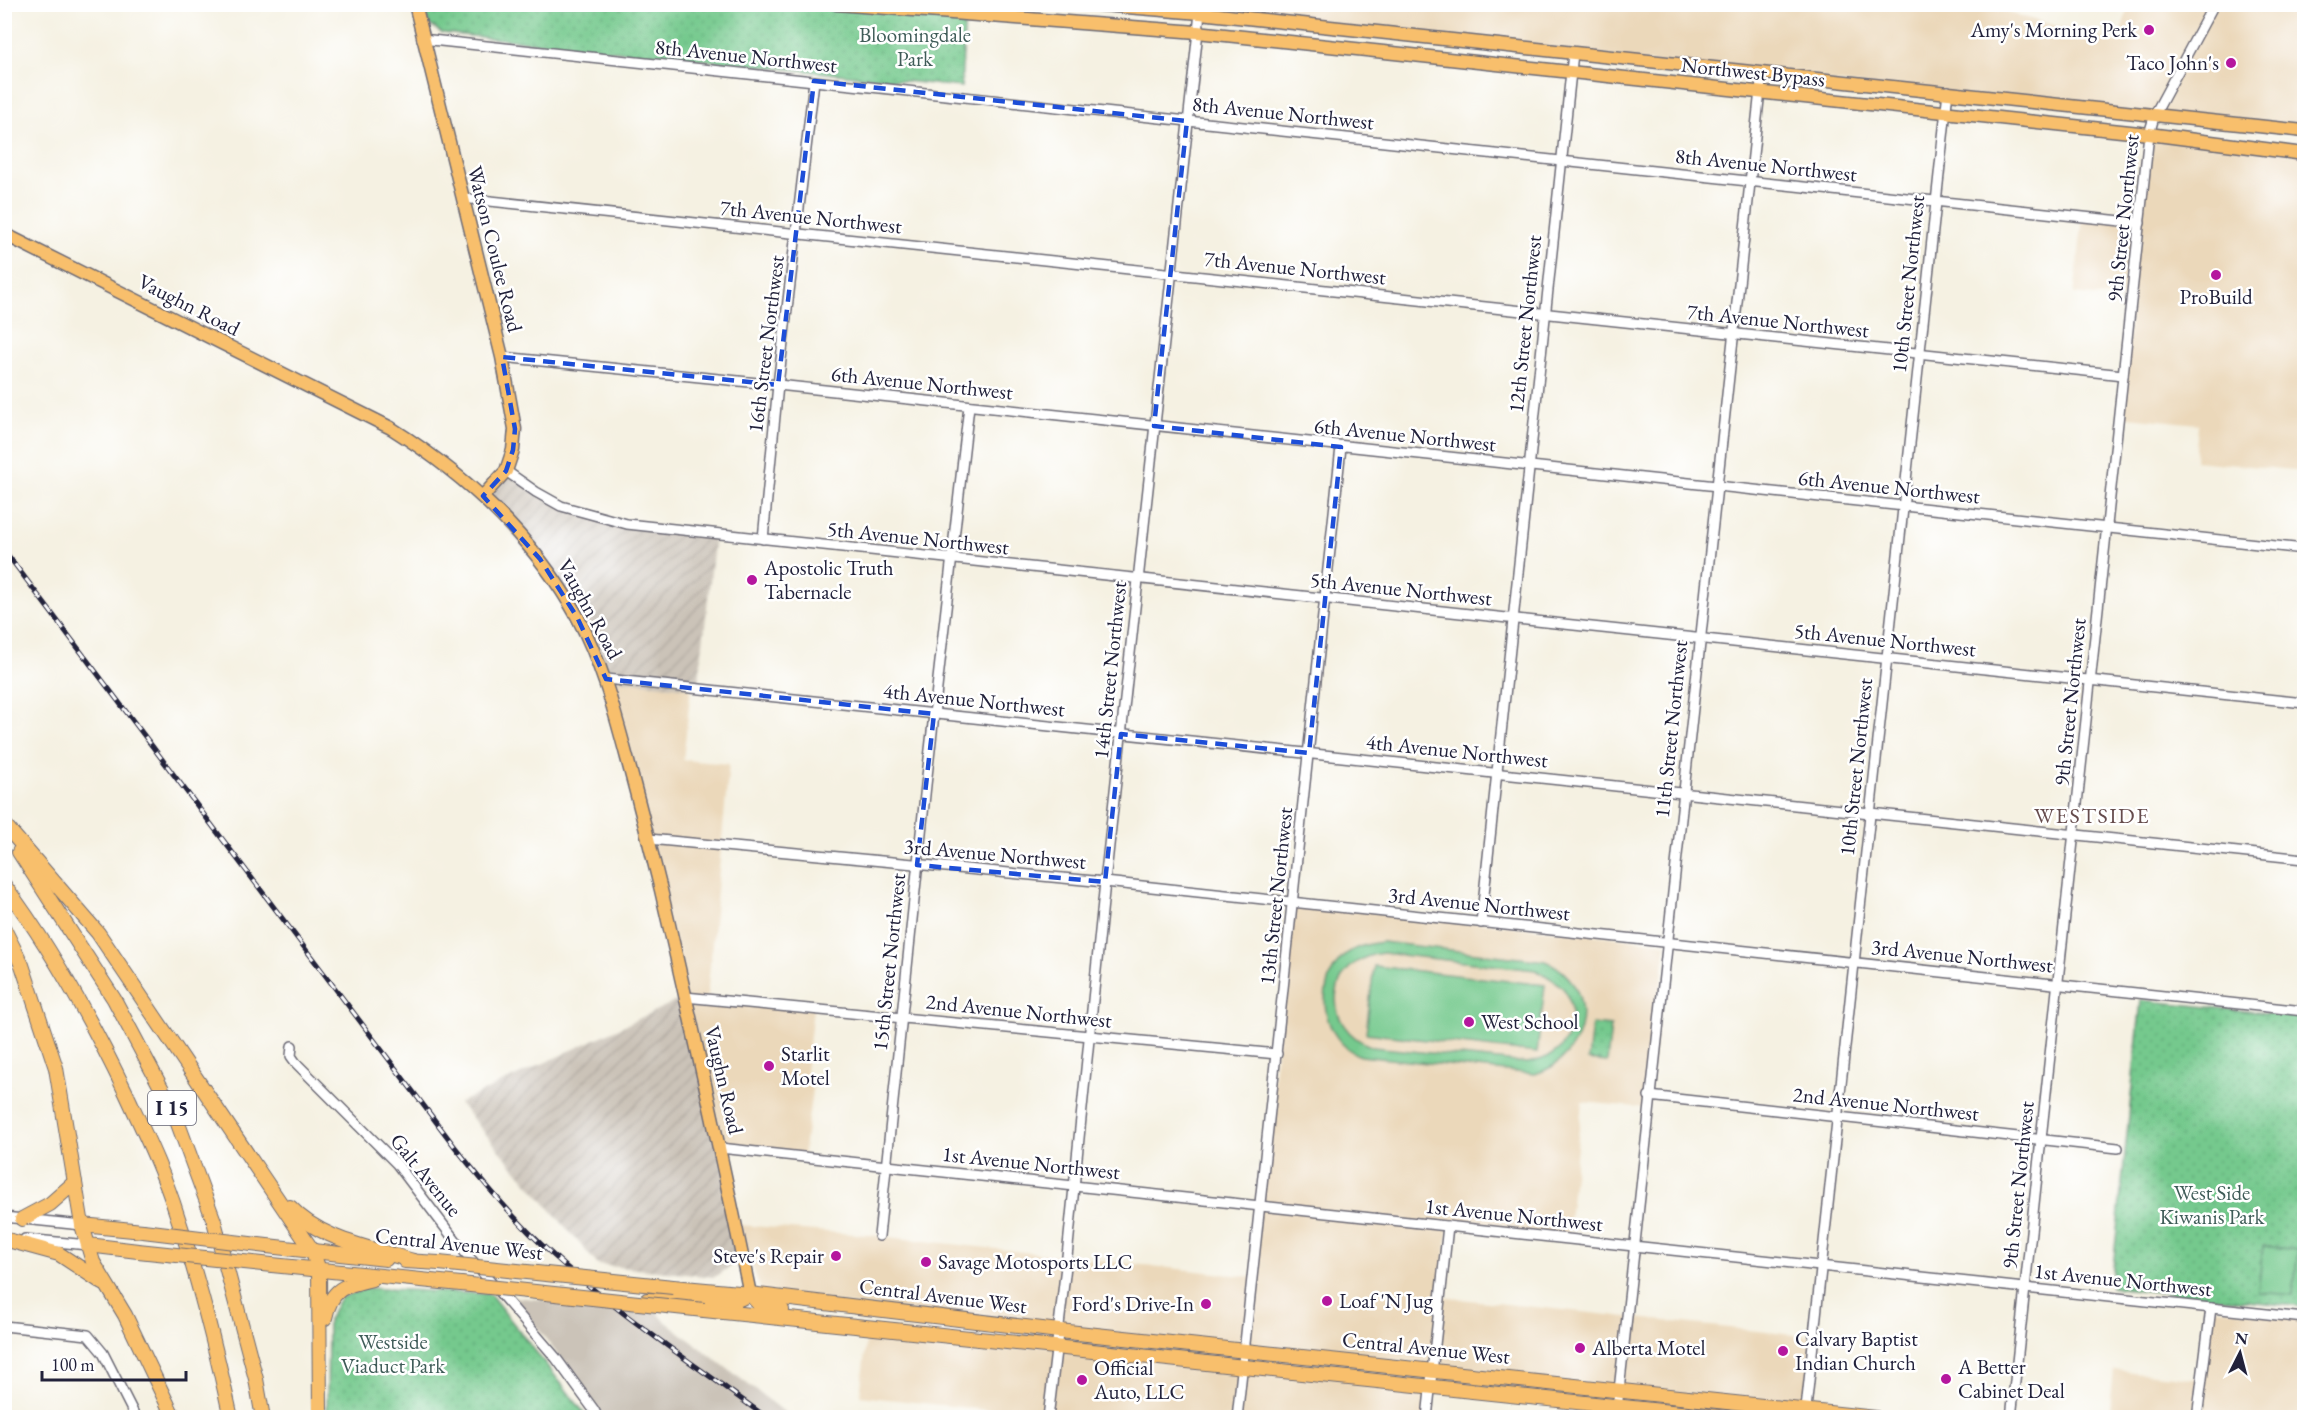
<svg xmlns="http://www.w3.org/2000/svg" width="2309" height="1422" font-family="'EB Garamond',serif">
  <defs>
    <pattern id="industrial-furrows" width="10" height="10" patternUnits="userSpaceOnUse" patternTransform="scale(1.5)"><rect width="10" height="10" fill="#cbc3b8"/><path d="M-1 1l2-2M0 10L10 0M9 11l2-2" fill="none" stroke="#aea79f"/></pattern>
    <pattern id="grass-dots" width="8" height="8" patternUnits="userSpaceOnUse" patternTransform="scale(1.5)"><rect width="8" height="8" fill="#74c98d"/><path d="M2 2h.1M6 6h.1" fill="none" stroke="#64ac7b" stroke-width="1.8" stroke-linecap="round"/></pattern>
  </defs>
  <rect width="100%" height="100%" fill="#fff"/>
  <filter id="ink" filterUnits="userSpaceOnUse"><feTurbulence type="fractalNoise" baseFrequency=".0167" numOctaves="2"/><feDisplacementMap in="SourceGraphic" scale="12" xChannelSelector="R" yChannelSelector="G"/><feConvolveMatrix kernelMatrix="1 2 1 2 8 2 1 2 1" color-interpolation-filters="sRGB"/></filter>
  <filter id="wash" filterUnits="userSpaceOnUse"><feTurbulence type="fractalNoise" baseFrequency=".008" numOctaves="4" result="noise"/><feDisplacementMap in="SourceGraphic" scale="24" xChannelSelector="R" yChannelSelector="G"/><feGaussianBlur stdDeviation="1.35" result="paint"/><feColorMatrix in="noise" values="0 0 0 0 0 0 0 0 0 0 0 0 0 0 0 0 0 1.4 0 .05"/><feComposite in="paint" operator="in"/></filter>
  <g filter="url(#wash)">
    <rect width="100%" height="100%" fill="#f5f1e2"/>
    <g fill="#ebd8ba">
      <path d="M1976,4L2118,43L2129,5H2304V131L1093,5Z"/>
      <path d="M2149,134L2304,154V471L2195,461L2198,424L2119,416L2132,300L2074,294L2083,217L2140,223Z"/>
      <path d="M606,679L691,688L683,760L729,764L707,998L813,1009L805,1080L813,1082L803,1157L720,1148Z"/>
      <path d="M1293,902L1666,943L1648,1108L1582,1102L1567,1239L1448,1226L1441,1297L1813,1337L1806,1410L762,1295L739,1225L879,1236L1252,1277Z"/>
      <path d="M2211,1308L2304,1318V1417L2109,1418L2114,1370L2202,1379Z"/>
      <path d="M868,1326L1430,1387L1427,1418H1057L860,1396Z"/>
    </g>
    <g fill="url(#industrial-furrows)">
      <path d="M506,471L536,492L596,517L715,534L698,689L606,679L577,617L483,496Z"/>
      <path d="M685,997L743,1258L714,1277L598,1265L459,1103Z"/>
    </g>
    <path fill="#cbc3b8" d="M514,1297L656,1311L665,1321L791,1417H605Z"/>
    <g fill="url(#grass-dots)" stroke="#4b7664" stroke-width="1.5">
      <path d="M793,4L965,14L961,87L442,33L428,24L423,5Z"/>
      <path d="M2141,1000L2304,1017V1307L2111,1287Z"/>
      <path d="M1592,1024L1611,1026L1607,1062L1588,1060Z"/>
      <path d="M367,1288L490,1294L582,1410L585,1417L327,1418L328,1320L340,1298Z"/>
    </g>
    <g fill="#74c98d" stroke="#4b7664" stroke-width="1.5" fill-rule="evenodd">
      <path d="M1382,942L1546,961C1600,985 1590,1058 1535,1074L1360,1056C1322,1039 1313,987 1343,957C1353,947 1368,944 1382,942ZM1383,953L1535,970C1546,975 1559,982 1566,992C1574,1007 1573,1034 1561,1047C1553,1056 1539,1061 1527,1063L1373,1047C1319,1028 1326,959 1383,953Z"/>
      <path d="M1374,966L1545,985L1537,1053L1366,1033Z"/>
      <path d="M2263,1246L2298,1250L2293,1295L2258,1292Z"/>
    </g>
  </g>
  <g filter="url(#ink)">
    <g fill="none" stroke-linecap="round" stroke-linejoin="round">
      <defs>
        <g id="minor">
          <path d="M422,39L2140,223"/>
          <path d="M462,198L2123,375"/>
          <path d="M502,357L778,385L2304,549"/>
          <path d="M506,471L536,492L561,506L627,524L2304,703"/>
          <path d="M763,539L778,385L814,81"/>
          <path d="M606,679L2304,859"/>
          <path d="M649,839L1105,882L2304,1011"/>
          <path d="M1481,923L1573,53"/>
          <path d="M685,997L1277,1054"/>
          <path d="M292,1046L291,1056L296,1063L397,1164L457,1243L556,1358L594,1410L598,1418"/>
          <path d="M1649,1096L2118,1148"/>
          <path d="M720,1148L2304,1318"/>
          <path d="M4,1217L82,1225"/>
          <path d="M879,1236L926,785L969,406"/>
          <path d="M25,1239L88,1245"/>
          <path d="M4,1326L88,1335L103,1353L136,1418"/>
          <path d="M1048,1418L1066,1266L1105,882L1200,13"/>
          <path d="M1237,1418L1341,447"/>
          <path d="M1427,1418L1448,1226"/>
          <path d="M1616,1418L1762,72"/>
          <path d="M1805,1418L1948,91"/>
          <path d="M2011,1418L2149,134L2155,114L2214,4"/>
          <path d="M2197,1418L2211,1308"/>
        </g>
        <g id="major">
          <path d="M415,4L502,357L515,429L513,450L506,471L483,496"/>
          <path d="M836,4L1197,32L2149,134L2304,154"/>
          <path d="M1090,4L1200,13L2304,131"/>
          <path d="M4,234L391,428C467,476 533,537 577,616C601,661 614,709 627,758C639,802 650,846 661,890C692,1024 722,1159 750,1294"/>
        </g>
        <g id="highway">
          <path d="M4,824L98,933L312,1250L319,1270L320,1418"/>
          <path d="M19,852L114,999L173,1110L214,1221L256,1379L263,1418"/>
          <path d="M4,885C53,950 91,1020 126,1093C144,1132 164,1173 177,1215C199,1281 216,1349 231,1418"/>
          <path d="M4,929L22,965L56,1068L82,1225L93,1262L125,1315L174,1418"/>
          <path d="M290,1207C320,1240 372,1248 413,1261"/>
          <path d="M22,1219L50,1204L75,1182"/>
          <path d="M82,1225L143,1231"/>
          <path d="M4,1239L59,1254L103,1283"/>
          <path d="M88,1245L138,1251"/>
          <path d="M267,1246L386,1259"/>
          <path d="M405,1261L439,1263"/>
          <path d="M272,1265L461,1284"/>
          <path d="M673,1287L750,1294L1059,1331L1876,1418"/>
          <path d="M647,1300L733,1302L750,1294L759,1304L782,1310"/>
          <path d="M704,1310L1728,1418"/>
          <path d="M325,1318C331,1288 345,1285 372,1279"/>
        </g>
      </defs>
      <use href="#minor" stroke="#6c6a75" stroke-width="12"/>
      <use href="#major" stroke="#6c6a75" stroke-width="15"/>
      <use href="#highway" stroke="#6c6a75" stroke-width="16"/>
      <use href="#minor" stroke="#fff" stroke-width="9"/>
      <use href="#major" stroke="#f8bf6c" stroke-width="12"/>
      <use href="#highway" stroke="#f8bf6c" stroke-width="14"/>
      <defs>
        <path id="rail" d="M4,550L455,1147C485,1185 516,1222 553,1255C618,1314 696,1365 767,1418"/>
      </defs>
      <use href="#rail" stroke="#22223b" stroke-width="5"/>
      <use href="#rail" stroke="#fff" stroke-width="3" stroke-dasharray="9" stroke-linecap="butt"/>
      <defs>
        <g id="highway-bridge">
          <path d="M143,1231L267,1246"/>
          <path d="M138,1251L272,1265"/>
          <path d="M439,1263L673,1287"/>
          <path d="M461,1284L704,1310"/>
        </g>
      </defs>
      <use href="#highway-bridge" stroke="#6c6a75" stroke-width="16" stroke-linecap="butt"/>
      <use href="#highway-bridge" stroke="#f8bf6c" stroke-width="14"/>
    </g>
  </g>
  <path fill="none" stroke="#1d4ed8" stroke-width="4.5" stroke-dasharray="12 8" stroke-linejoin="round" d="M814,81L1187,121L1154,426L1341,447L1309,753L1121,734L1105,882L917,865L934,714L606,679L577,617L540,559L483,496L506,471L513,450L515,429L502,357L778,385Z"/>
  <g fill="#b5179e" stroke="#fff" stroke-width="2">
    <circle cx="2149" cy="30" r="6"/>
    <circle cx="2231" cy="63" r="6"/>
    <circle cx="2216" cy="275" r="6"/>
    <circle cx="752" cy="580" r="6"/>
    <circle cx="1469" cy="1022" r="6"/>
    <circle cx="769" cy="1066" r="6"/>
    <circle cx="836" cy="1256" r="6"/>
    <circle cx="926" cy="1262" r="6"/>
    <circle cx="1327" cy="1301" r="6"/>
    <circle cx="1206" cy="1304" r="6"/>
    <circle cx="1580" cy="1348" r="6"/>
    <circle cx="1783" cy="1351" r="6"/>
    <circle cx="1946" cy="1379" r="6"/>
    <circle cx="1082" cy="1380" r="6"/>
  </g>
  <g text-anchor="middle" stroke-width="5" stroke-linejoin="round" paint-order="stroke">
    <rect fill="#fff" stroke="#646476" stroke-width="1.5" x="148" y="1091" width="48" height="34" rx="4.5"/>
    <g font-size="20" font-weight="bold" fill="#22223b">
      <text x="172" y="1115">I 15</text>
    </g>
    <g font-size="21" fill="#22223b" stroke="#fff" text-anchor="start">
      <text x="2137" y="37" text-anchor="end">Amy's Morning Perk</text>
      <text x="2219" y="70" text-anchor="end">Taco John's</text>
      <text x="2216" y="304" text-anchor="middle">ProBuild</text>
      <text x="764" y="575">Apostolic Truth<tspan x="764" dy="24">Tabernacle</tspan></text>
      <text x="1481" y="1029">West School</text>
      <text x="781" y="1061">Starlit<tspan x="781" dy="24">Motel</tspan></text>
      <text x="824" y="1263" text-anchor="end">Steve's Repair</text>
      <text x="938" y="1269">Savage Motosports LLC</text>
      <text x="1339" y="1308">Loaf 'N Jug</text>
      <text x="1194" y="1311" text-anchor="end">Ford's Drive-In</text>
      <text x="1795" y="1346">Calvary Baptist<tspan x="1795" dy="24">Indian Church</tspan></text>
      <text x="1592" y="1355">Alberta Motel</text>
      <text x="1958" y="1374">A Better<tspan x="1958" dy="24">Cabinet Deal</tspan></text>
      <text x="1094" y="1375">Official<tspan x="1094" dy="24">Auto, LLC</tspan></text>
    </g>
    <g font-size="21" fill="#3f5c58" stroke="#fff">
      <text x="915" y="42">Bloomingdale<tspan x="915" dy="24">Park</tspan></text>
      <text x="2212" y="1200">West Side<tspan x="2212" dy="24">Kiwanis Park</tspan></text>
      <text x="393" y="1349">Westside<tspan x="393" dy="24">Viaduct Park</tspan></text>
    </g>
    <g font-size="21" fill="#22223b" stroke="#fff">
      <text transform="translate(746 56) rotate(6)" y="7">8th Avenue Northwest</text>
      <text transform="translate(1753 72) rotate(6)" y="7">Northwest Bypass</text>
      <text transform="translate(1283 113) rotate(6)" y="7">8th Avenue Northwest</text>
      <text transform="translate(1766 165) rotate(6)" y="7">8th Avenue Northwest</text>
      <text transform="translate(811 217) rotate(6)" y="7">7th Avenue Northwest</text>
      <text transform="translate(2123 218) rotate(-84)" y="7">9th Street Northwest</text>
      <text transform="translate(495 249) rotate(76)" y="7">Watson Coulee Road</text>
      <text transform="translate(1295 268) rotate(6)" y="7">7th Avenue Northwest</text>
      <text transform="translate(1908 284) rotate(-84)" y="7">10th Street Northwest</text>
      <text transform="translate(189 305) rotate(27)" y="7">Vaughn Road</text>
      <text transform="translate(1778 321) rotate(6)" y="7">7th Avenue Northwest</text>
      <text transform="translate(1525 324) rotate(-84)" y="7">12th Street Northwest</text>
      <text transform="translate(766 344) rotate(-83)" y="7">16th Street Northwest</text>
      <text transform="translate(922 383) rotate(6)" y="7">6th Avenue Northwest</text>
      <text transform="translate(1405 435) rotate(6)" y="7">6th Avenue Northwest</text>
      <text transform="translate(1889 487) rotate(6)" y="7">6th Avenue Northwest</text>
      <text transform="translate(918 538) rotate(6)" y="7">5th Avenue Northwest</text>
      <text transform="translate(1401 589) rotate(6)" y="7">5th Avenue Northwest</text>
      <text transform="translate(590 609) rotate(61)" y="7">Vaughn Road</text>
      <text transform="translate(1885 640) rotate(6)" y="7">5th Avenue Northwest</text>
      <text transform="translate(1110 670) rotate(-84)" y="7">14th Street Northwest</text>
      <text transform="translate(974 700) rotate(6)" y="7">4th Avenue Northwest</text>
      <text transform="translate(2070 702) rotate(-84)" y="7">9th Street Northwest</text>
      <text transform="translate(1671 729) rotate(-84)" y="7">11th Street Northwest</text>
      <text transform="translate(1457 751) rotate(6)" y="7">4th Avenue Northwest</text>
      <text transform="translate(1856 767) rotate(-84)" y="7">10th Street Northwest</text>
      <text transform="translate(995 854) rotate(5)" y="7">3rd Avenue Northwest</text>
      <text transform="translate(1276 896) rotate(-84)" y="7">13th Street Northwest</text>
      <text transform="translate(1479 904) rotate(6)" y="7">3rd Avenue Northwest</text>
      <text transform="translate(1962 956) rotate(6)" y="7">3rd Avenue Northwest</text>
      <text transform="translate(889 962) rotate(-84)" y="7">15th Street Northwest</text>
      <text transform="translate(1019 1011) rotate(6)" y="7">2nd Avenue Northwest</text>
      <text transform="translate(724 1080) rotate(77)" y="7">Vaughn Road</text>
      <text transform="translate(1886 1104) rotate(6)" y="7">2nd Avenue Northwest</text>
      <text transform="translate(1031 1163) rotate(6)" y="7">1st Avenue Northwest</text>
      <text transform="translate(426 1175) rotate(51)" y="7">Galt Avenue</text>
      <text transform="translate(2018 1185) rotate(-84)" y="7">9th Street Northwest</text>
      <text transform="translate(1514 1215) rotate(6)" y="7">1st Avenue Northwest</text>
      <text transform="translate(459 1244) rotate(6)" y="7">Central Avenue West</text>
      <text transform="translate(2123 1280) rotate(6)" y="7">1st Avenue Northwest</text>
      <text transform="translate(943 1296) rotate(7)" y="7">Central Avenue West</text>
      <text transform="translate(1426 1348) rotate(6)" y="7">Central Avenue West</text>
    </g>
    <g font-size="22" letter-spacing="1.5" fill="#664c4d" stroke="#fff">
      <text x="2092" y="823">WESTSIDE</text>
    </g>
  </g>
  <rect width="2309" height="1422" fill="none" stroke="#fff" stroke-width="24"/>
  <g transform="translate(2240 1353) rotate(6)" stroke="#ffffff" stroke-width="4.5" paint-order="stroke">
  <path d="M0-4.5L10 22L0 15L-10 22Z" fill="#22223b"/>
  <text y="-9" font-size="16" font-weight="bold" text-anchor="middle" fill="#22223b">N</text>
  </g>
  <path d="M42 1371v9h144v-9" fill="none" stroke="#22223b" stroke-width="3"/>
  <text x="51" y="1371" font-size="18" fill="#22223b" stroke="#ffffff" stroke-width="4.5" paint-order="stroke">100 m</text>
</svg>
